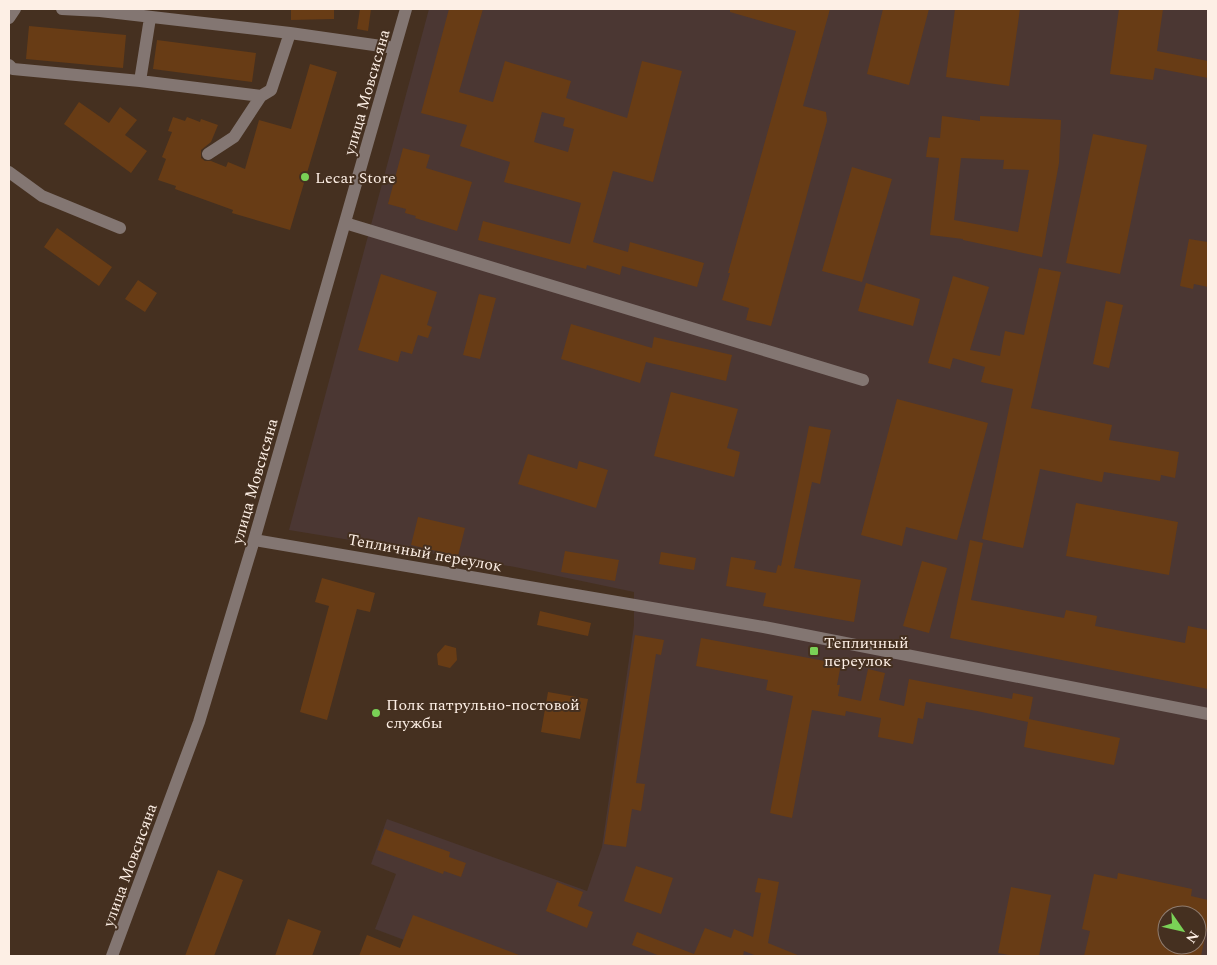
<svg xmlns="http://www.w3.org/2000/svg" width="1217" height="965" font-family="Spectral,serif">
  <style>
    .industrial { fill: #4b3733; fill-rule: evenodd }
    .building { fill: #683c15; fill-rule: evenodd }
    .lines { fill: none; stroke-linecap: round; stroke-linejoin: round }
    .minor { stroke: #837672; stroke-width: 12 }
    .poi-dot { fill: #7ad156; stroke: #453020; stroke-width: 2 }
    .labels { text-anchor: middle; stroke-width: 4; stroke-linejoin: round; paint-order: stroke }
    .street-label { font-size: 16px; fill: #fdefe5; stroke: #453020 }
    .poi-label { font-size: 16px; fill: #fdefe5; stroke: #453020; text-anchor: start }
  </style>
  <rect width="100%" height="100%" fill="#453020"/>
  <path class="industrial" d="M 429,9 L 1208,9 L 1208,956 L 447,956 L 375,929 L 396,874 L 371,864 L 387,819 L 587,891 L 602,847 L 634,625 L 634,592 L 515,567 L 289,530 ZM 1167,915 L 1197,915 L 1197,945 L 1167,945 Z"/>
  <path class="building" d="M 291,9 L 334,9 L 334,19 L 291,20 Z
    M 360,9 L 371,9 L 368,31 L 357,29 Z
    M 449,9 L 483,9 L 459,92 L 493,102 L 505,61 L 571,81 L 566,98 L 627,118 L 642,61 L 682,71 L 653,182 L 613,171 L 593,242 L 628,252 L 630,242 L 704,263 L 697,287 L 622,266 L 620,275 L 587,265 L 586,269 L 478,240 L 483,221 L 570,244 L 581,203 L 504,182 L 510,162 L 460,146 L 467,125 L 421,113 ZM 542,112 L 565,118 L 563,126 L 574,129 L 568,152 L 534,142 Z
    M 730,9 L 830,9 L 803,106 L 826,112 L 827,121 L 771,326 L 746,320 L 749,308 L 722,300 L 730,273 L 728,273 L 796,31 L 730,12 Z
    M 883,9 L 929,9 L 909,85 L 867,74 Z
    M 955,9 L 1020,9 L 1009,86 L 946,77 Z
    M 1119,9 L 1163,9 L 1157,51 L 1208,61 L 1208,78 L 1155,68 L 1153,80 L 1110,74 Z
    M 29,26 L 126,35 L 123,68 L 26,59 Z
    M 157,40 L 256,53 L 252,82 L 153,69 Z
    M 310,64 L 337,72 L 290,230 L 232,213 L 233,210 L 175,189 L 176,186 L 158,180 L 166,159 L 162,157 L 172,132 L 168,131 L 173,117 L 185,121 L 187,117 L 200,122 L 201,119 L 218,125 L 211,142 L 201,150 L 201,158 L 205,161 L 211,161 L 226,167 L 228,162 L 245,169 L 259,120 L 291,129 Z
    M 79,102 L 109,123 L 120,107 L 137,120 L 125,135 L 147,151 L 131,173 L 64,124 Z
    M 942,116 L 980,121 L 980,116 L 1061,120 L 1059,163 L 1042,257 L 963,240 L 963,239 L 930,235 L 939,158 L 926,157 L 929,137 L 940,138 ZM 961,158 L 1004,160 L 1003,169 L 1029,170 L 1018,232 L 954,220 Z
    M 1093,134 L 1147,145 L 1120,274 L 1066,263 Z
    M 403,148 L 430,155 L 426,168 L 472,182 L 457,231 L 415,218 L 416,216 L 405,213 L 406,209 L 388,204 Z
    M 852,167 L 892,179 L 862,282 L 822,271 Z
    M 57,228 L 112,267 L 99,286 L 44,247 Z
    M 1189,239 L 1208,242 L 1208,287 L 1194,284 L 1193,289 L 1180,286 Z
    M 1039,268 L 1061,272 L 1031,408 L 1112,425 L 1109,440 L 1179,452 L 1175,478 L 1161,475 L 1160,481 L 1104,472 L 1102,482 L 1040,469 L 1023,548 L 982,539 L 1013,389 L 981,382 L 985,367 L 953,358 L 950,369 L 928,363 L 953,276 L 989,287 L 970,350 L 1000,356 L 1005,331 L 1024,335 Z
    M 381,274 L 437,292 L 427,325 L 432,327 L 428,338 L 418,335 L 412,354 L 401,351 L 398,362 L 358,350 Z
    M 138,280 L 157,293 L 145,312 L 125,299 Z
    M 866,283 L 920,299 L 913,326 L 858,311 Z
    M 479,294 L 496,298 L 480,359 L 463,355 Z
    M 1106,301 L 1123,305 L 1109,368 L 1093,364 Z
    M 571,324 L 652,348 L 654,337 L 732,355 L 726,381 L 646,362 L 640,383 L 561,359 Z
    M 671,392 L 738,409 L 727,448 L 740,452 L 734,477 L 654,456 Z
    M 897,399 L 988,423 L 957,540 L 906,527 L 902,546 L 861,535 Z
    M 809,426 L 831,430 L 820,484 L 812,482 L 794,568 L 861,580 L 854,622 L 763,606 L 766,593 L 726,586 L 731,557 L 756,561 L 754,569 L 776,573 L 778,565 L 781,566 Z
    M 528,454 L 577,469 L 579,461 L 608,470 L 596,508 L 518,484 Z
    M 1076,503 L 1178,522 L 1169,575 L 1066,556 Z
    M 418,517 L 465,528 L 458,556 L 411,545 Z
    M 970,540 L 983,543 L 971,600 L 1064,618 L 1066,610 L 1097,616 L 1095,626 L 1185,643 L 1188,626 L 1208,630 L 1208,689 L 950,638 Z
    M 565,551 L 619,560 L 615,581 L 561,572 Z
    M 661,552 L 696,558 L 694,570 L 659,564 Z
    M 922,561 L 947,568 L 929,633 L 903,626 Z
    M 322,578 L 375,593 L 370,612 L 357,609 L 327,720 L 300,712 L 329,606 L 315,602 Z
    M 540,611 L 591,623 L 588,636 L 537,625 Z
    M 635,635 L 664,640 L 661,655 L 656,654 L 636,783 L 645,784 L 641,811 L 632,809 L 626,847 L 604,844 Z
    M 701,638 L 841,664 L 837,685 L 840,685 L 838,696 L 861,701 L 868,669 L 885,673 L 879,700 L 904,706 L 909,679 L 1012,699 L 1013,693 L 1033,697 L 1029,719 L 1120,738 L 1114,765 L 1024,747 L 1028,722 L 977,711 L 926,702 L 923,719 L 918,718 L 913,744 L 878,737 L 881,718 L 846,711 L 845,716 L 812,710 L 792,818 L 770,813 L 793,696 L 766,690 L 768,680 L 696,666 Z
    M 445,645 L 456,648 L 457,660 L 450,668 L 438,665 L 437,654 Z
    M 548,692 L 588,699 L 580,739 L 541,732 Z
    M 385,829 L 450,852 L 449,857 L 466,863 L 461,877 L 444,871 L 443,874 L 377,850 Z
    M 636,866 L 673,878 L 661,914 L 624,901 Z
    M 218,870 L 243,880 L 214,956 L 185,956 Z
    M 1118,873 L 1192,889 L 1191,896 L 1208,900 L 1208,923 L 1201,956 L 1084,956 L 1090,931 L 1082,929 L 1094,874 L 1117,879 ZM 1167,915 L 1197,915 L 1197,945 L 1167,945 Z
    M 758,878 L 779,882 L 768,943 L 800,956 L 757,956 L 744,951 L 743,956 L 660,956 L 632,945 L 637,932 L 694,954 L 705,928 L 731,938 L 734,929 L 753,937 L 761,893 L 755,892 Z
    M 557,882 L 583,892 L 578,906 L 593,912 L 587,928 L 546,911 Z
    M 1011,887 L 1051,895 L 1039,956 L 1014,956 L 998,953 Z
    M 413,915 L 519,955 L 519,956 L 359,956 L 367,935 L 400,948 Z
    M 288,919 L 321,931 L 312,956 L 275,956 Z"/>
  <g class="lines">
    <path class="minor" d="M 62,9 L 100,11 L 290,33 L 395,48
      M 9,18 L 15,9
      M 9,65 L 13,69 L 140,81 L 261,96 L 271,90 L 290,33
      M 140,81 L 150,18
      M 208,154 L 234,137 L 261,96
      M 9,172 L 42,196 L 120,228
      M 345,223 L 863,380
      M 254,540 L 764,627 L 1208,714
      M 112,956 L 199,722 L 254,540 L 406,9"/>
  </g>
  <g class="poi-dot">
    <circle cx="305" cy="177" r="5"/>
    <rect x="809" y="646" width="10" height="10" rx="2.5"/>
    <circle cx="376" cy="713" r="5"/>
  </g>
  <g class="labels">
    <g class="street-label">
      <text transform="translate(366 92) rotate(-74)" y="6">улица Мовсисяна</text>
      <text transform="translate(254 481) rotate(-74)" y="6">улица Мовсисяна</text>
      <text transform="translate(425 552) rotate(10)" y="6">Тепличный переулок</text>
      <text transform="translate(129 865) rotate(-70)" y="6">улица Мовсисяна</text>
    </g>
    <g class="poi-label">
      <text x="315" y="183">Lecar Store</text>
      <text x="824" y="648">Тепличный<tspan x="824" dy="18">переулок</tspan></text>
      <text x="386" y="710">Полк патрульно-постовой<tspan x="386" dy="18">службы</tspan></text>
    </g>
  </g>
  <rect width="1217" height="965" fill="none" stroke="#fdefe5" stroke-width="20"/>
  <g transform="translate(1182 930) rotate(124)"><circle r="24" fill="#453020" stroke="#8f7c6f"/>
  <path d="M0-4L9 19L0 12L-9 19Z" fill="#7ad156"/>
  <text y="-8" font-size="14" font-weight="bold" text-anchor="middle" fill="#fdefe5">N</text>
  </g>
</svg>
